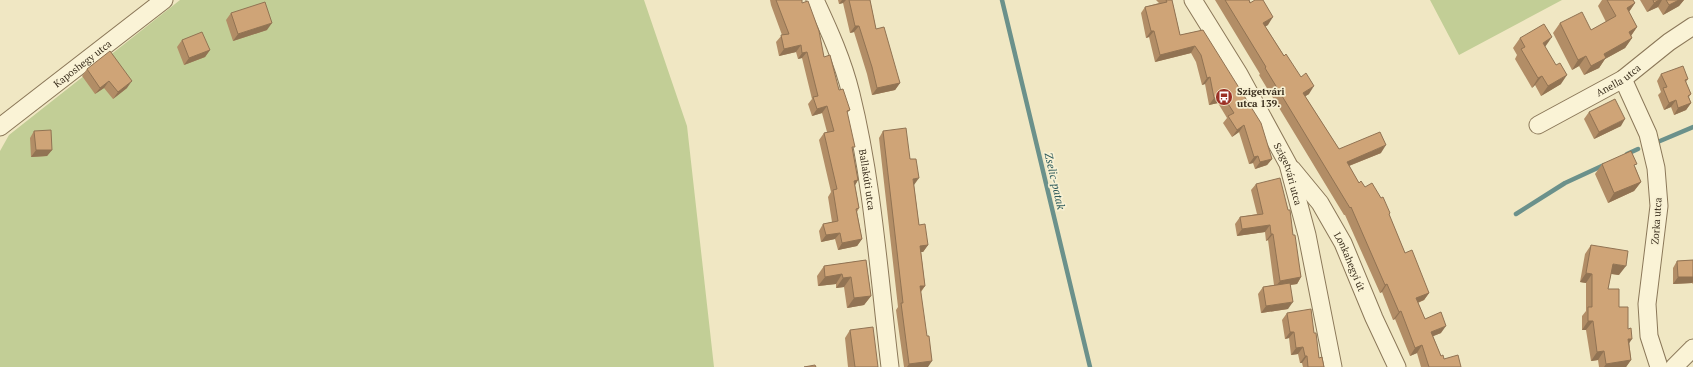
<svg xmlns="http://www.w3.org/2000/svg" width="1693" height="367" font-family="'PT Serif',serif">
  <style>
    .green { fill: #c2ce96 }
    .lines { fill: none; stroke-linecap: round; stroke-linejoin: round }
    .stream { stroke: #6b918b; stroke-width: 4.5 }
    .minor-casing { stroke: #8b7859; stroke-width: 19 }
    .minor { stroke: #faf3d6; stroke-width: 17 }
    .wall { fill: #b28d66 }
    .shaded-wall { fill: #917353 }
    .building { fill: #cfa477; stroke: #917353 }
    .labels { text-anchor: middle; stroke-width: 3.5; stroke-linejoin: round; paint-order: stroke }
    .street-label { font-size: 10px; fill: #3a2e1d; stroke: #f7f0d2 }
    .poi-label { font-size: 10px; font-weight: bold; fill: #3a2e1d; stroke: #f7f0d2; text-anchor: start }
    .water-label { font-size: 11px; font-style: italic; fill: #2c595a; stroke: #f7f0d2 }
  </style>
  <rect width="100%" height="100%" fill="#f0e7c3"/>
  <path class="green" d="M 180,0 L 644,0 L 687,126 L 714,367 L 0,367 L 0,151 L 9,135 Z
    M 1430,0 L 1562,0 L 1459,55 Z"/>
  <g class="lines">
    <path class="stream" d="M 1002,0 L 1090,367
      M 1660,141 L 1693,127
      M 1627,154 L 1638,149
      M 1516,214 L 1565,183 L 1604,165"/>
    <g class="minor-casing">
      <g id="minor">
        <path id="s1" d="M 815,0 C 829,30 843,61 851,94 C 873,183 879,276 890,367"/>
        <path id="s2" d="M 1193,0 L 1239,74 L 1288,164 L 1307,235 L 1333,367"/>
        <path d="M 1623,79 L 1648,134 L 1656,168 L 1659,206 L 1647,304 L 1649,336 L 1659,367"/>
        <path id="s3" d="M 1538,125 L 1623,79 L 1669,42 L 1693,26"/>
        <path id="s4" d="M 0,127 L 164,0"/>
        <path id="s5" d="M 1292,169 L 1320,203 L 1343,243 L 1374,318 L 1397,367"/>
        <path d="M 1674,367 L 1693,348"/>
      </g>
    </g>
    <use href="#minor" class="minor"/>
  </g>
  <path class="wall" d="M 770,0 L 802,0 L 802,3 L 824,57 L 839,90 L 850,110 L 847,113 L 853,150 L 858,180 L 855,185 L 859,208 L 857,212 L 862,239 L 857,246 L 838,250 L 835,239 L 821,242 L 819,231 L 823,224 L 832,222 L 828,197 L 831,192 L 819,140 L 824,133 L 827,132 L 822,113 L 812,116 L 808,104 L 812,99 L 802,58 L 798,59 L 796,52 L 779,56 L 776,42 L 782,35 L 771,5 Z
    M 838,0 L 870,0 L 876,29 L 900,83 L 895,90 L 872,95 L 867,74 L 854,32 L 850,33 L 843,3 L 839,4 Z
    M 1156,0 L 1172,0 L 1180,35 L 1203,30 L 1272,159 L 1267,165 L 1255,169 L 1253,163 L 1249,164 L 1239,132 L 1232,137 L 1223,123 L 1227,118 L 1218,103 L 1209,105 L 1205,84 L 1202,85 L 1196,62 L 1191,53 L 1155,62 L 1149,37 L 1146,38 L 1141,13 L 1145,7 L 1159,3 Z
    M 1215,0 L 1249,0 L 1268,25 L 1265,26 L 1309,94 L 1305,96 L 1339,149 L 1381,153 L 1349,166 L 1359,183 L 1365,187 L 1390,213 L 1389,215 L 1405,253 L 1429,293 L 1424,300 L 1418,303 L 1425,319 L 1441,333 L 1433,336 L 1441,356 L 1444,359 L 1461,367 L 1421,367 L 1417,353 L 1410,356 L 1395,319 L 1393,320 L 1382,292 L 1380,293 L 1345,215 L 1344,215 L 1259,75 L 1260,74 Z
    M 1602,0 L 1633,0 L 1635,3 L 1629,12 L 1637,27 L 1631,36 L 1632,38 L 1625,48 L 1605,59 L 1599,68 L 1584,75 L 1579,66 L 1572,70 L 1553,33 L 1560,23 L 1591,30 L 1606,22 L 1598,6 Z
    M 1640,0 L 1684,0 L 1679,6 L 1663,15 L 1658,7 L 1647,12 Z
    M 231,13 L 267,30 L 233,41 L 226,20 Z
    M 1520,38 L 1545,47 L 1561,84 L 1541,96 L 1535,85 L 1532,88 L 1515,59 L 1517,55 L 1513,48 Z
    M 182,40 L 210,50 L 205,57 L 184,65 L 177,47 Z
    M 87,69 L 127,88 L 113,99 L 104,88 L 95,94 L 82,76 Z
    M 1661,74 L 1688,79 L 1686,82 L 1691,94 L 1689,97 L 1691,103 L 1686,110 L 1674,115 L 1671,107 L 1664,110 L 1658,95 L 1661,92 L 1657,81 Z
    M 1589,112 L 1621,126 L 1594,139 L 1584,119 Z
    M 34,131 L 52,150 L 47,156 L 31,157 L 30,138 Z
    M 883,131 L 910,159 L 914,185 L 919,225 L 928,245 L 923,252 L 921,252 L 925,286 L 921,292 L 928,367 L 904,367 L 896,310 L 898,307 L 879,138 Z
    M 1602,164 L 1635,167 L 1641,182 L 1634,191 L 1608,203 L 1595,174 Z
    M 1256,184 L 1293,235 L 1301,277 L 1297,284 L 1290,285 L 1288,309 L 1261,313 L 1258,294 L 1263,287 L 1274,285 L 1268,240 L 1266,241 L 1265,232 L 1237,236 L 1235,224 L 1240,217 L 1257,214 L 1251,190 Z
    M 1591,245 L 1619,275 L 1611,274 L 1608,289 L 1619,307 L 1628,329 L 1631,360 L 1626,367 L 1599,367 L 1598,360 L 1591,361 L 1586,330 L 1582,330 L 1582,316 L 1586,311 L 1586,283 L 1580,282 L 1585,254 Z
    M 866,260 L 871,296 L 864,305 L 847,308 L 844,287 L 836,288 L 836,284 L 818,286 L 817,276 L 824,266 Z
    M 1693,260 L 1693,284 L 1692,283 L 1673,284 L 1673,268 L 1677,261 Z
    M 1287,313 L 1314,333 L 1319,358 L 1324,367 L 1303,367 L 1302,363 L 1300,363 L 1298,354 L 1291,355 L 1289,338 L 1285,339 L 1282,320 Z
    M 850,330 L 878,367 L 848,367 L 845,338 Z"/>
  <path class="shaded-wall" d="M 842,0 L 846,0 L 843,3 L 839,4 Z
    M 1659,0 L 1662,0 L 1658,7 L 1647,12 L 1654,3 Z
    M 1679,0 L 1684,0 L 1679,6 L 1663,15 L 1669,5 Z
    M 1635,3 L 1628,13 L 1627,8 Z
    M 1273,17 L 1268,25 L 1258,31 L 1263,23 Z
    M 272,23 L 267,30 L 233,41 L 238,34 Z
    M 855,26 L 859,26 L 854,32 L 850,33 Z
    M 1637,27 L 1630,37 L 1629,32 Z
    M 1151,31 L 1154,31 L 1149,37 L 1146,38 Z
    M 1552,37 L 1545,47 L 1543,43 Z
    M 1632,38 L 1625,48 L 1605,59 L 1599,68 L 1584,75 L 1591,66 L 1604,54 Z
    M 801,45 L 796,52 L 779,56 L 784,49 Z
    M 1195,46 L 1191,53 L 1155,62 L 1160,55 Z
    M 210,50 L 205,57 L 184,65 L 189,58 Z
    M 807,52 L 802,58 L 798,59 L 802,53 Z
    M 1586,56 L 1579,66 L 1572,70 L 1578,60 Z
    M 1567,75 L 1561,84 L 1541,96 L 1548,86 Z
    M 1542,76 L 1535,85 L 1532,88 L 1538,78 Z
    M 1210,77 L 1205,84 L 1202,85 L 1207,78 Z
    M 109,81 L 104,88 L 95,94 L 100,88 Z
    M 132,81 L 127,88 L 113,99 L 118,92 Z
    M 900,83 L 895,90 L 872,95 L 877,88 Z
    M 1314,86 L 1309,94 L 1298,101 L 1303,93 Z
    M 1223,96 L 1218,103 L 1209,105 L 1214,98 Z
    M 1676,100 L 1671,107 L 1664,110 L 1669,103 Z
    M 1691,103 L 1686,110 L 1674,115 L 1678,108 Z
    M 827,106 L 822,113 L 812,116 L 817,109 Z
    M 1625,119 L 1621,126 L 1594,139 L 1599,132 Z
    M 1244,125 L 1239,132 L 1232,137 L 1237,130 Z
    M 1386,145 L 1381,153 L 1341,169 L 1347,162 Z
    M 36,150 L 52,150 L 47,156 L 31,157 Z
    M 1258,156 L 1253,163 L 1249,164 L 1254,157 Z
    M 1272,159 L 1267,165 L 1255,169 L 1260,162 Z
    M 919,178 L 914,185 L 913,179 Z
    M 858,180 L 854,187 L 854,181 Z
    M 1641,182 L 1634,191 L 1608,203 L 1614,193 Z
    M 1270,225 L 1265,232 L 1237,236 L 1242,229 Z
    M 840,233 L 835,239 L 821,242 L 826,235 Z
    M 1271,234 L 1273,234 L 1268,240 L 1266,241 Z
    M 862,239 L 857,246 L 838,250 L 842,243 Z
    M 928,245 L 923,252 L 916,252 L 920,246 Z
    M 1613,264 L 1626,266 L 1619,275 L 1606,273 Z
    M 1586,273 L 1592,274 L 1586,283 L 1580,282 Z
    M 842,274 L 836,284 L 818,286 L 825,277 Z
    M 851,277 L 844,287 L 836,288 L 843,278 Z
    M 1301,277 L 1297,284 L 1275,287 L 1280,281 Z
    M 1678,277 L 1693,277 L 1693,282 L 1692,283 L 1673,284 Z
    M 1387,284 L 1382,292 L 1380,293 L 1385,285 Z
    M 920,286 L 925,286 L 920,292 Z
    M 1429,293 L 1424,300 L 1411,305 L 1416,298 Z
    M 871,296 L 864,305 L 847,308 L 854,298 Z
    M 1293,302 L 1288,309 L 1261,313 L 1266,306 Z
    M 1401,311 L 1395,319 L 1393,320 L 1399,312 Z
    M 1588,321 L 1593,321 L 1586,330 L 1582,330 Z
    M 1446,326 L 1441,333 L 1426,339 L 1431,332 Z
    M 1290,332 L 1294,332 L 1289,338 L 1285,339 Z
    M 1628,339 L 1632,339 L 1626,348 Z
    M 1422,345 L 1417,353 L 1410,356 L 1415,348 Z
    M 1303,347 L 1298,354 L 1291,355 L 1296,348 Z
    M 1604,351 L 1598,360 L 1591,361 L 1597,352 Z
    M 1305,356 L 1307,356 L 1302,363 L 1300,363 Z
    M 1631,360 L 1626,367 L 1604,367 L 1606,364 Z
    M 932,361 L 928,367 L 907,367 L 909,364 Z"/>
  <path class="building" d="M 776,0 L 802,0 L 802,3 L 808,1 L 819,31 L 824,57 L 830,55 L 839,90 L 843,89 L 850,110 L 847,111 L 855,147 L 852,147 L 858,180 L 854,181 L 859,208 L 856,209 L 862,239 L 842,243 L 840,233 L 826,235 L 823,224 L 838,221 L 833,190 L 837,189 L 824,133 L 834,131 L 827,106 L 817,109 L 813,97 L 818,96 L 807,52 L 802,53 L 801,45 L 784,49 L 781,35 L 789,34 Z
    M 849,0 L 870,0 L 876,29 L 884,27 L 900,83 L 877,88 L 872,67 L 859,26 L 855,26 Z
    M 1166,0 L 1172,0 L 1180,35 L 1203,30 L 1261,123 L 1272,159 L 1260,162 L 1258,156 L 1254,157 L 1244,125 L 1237,130 L 1228,116 L 1234,113 L 1223,96 L 1214,98 L 1210,77 L 1207,78 L 1201,55 L 1195,46 L 1160,55 L 1154,31 L 1151,31 L 1145,7 L 1167,2 Z
    M 1225,0 L 1249,0 L 1250,3 L 1255,0 L 1263,0 L 1273,17 L 1263,23 L 1284,56 L 1286,54 L 1301,77 L 1306,73 L 1314,86 L 1303,93 L 1339,149 L 1380,132 L 1386,145 L 1347,162 L 1359,183 L 1361,181 L 1365,187 L 1372,183 L 1381,198 L 1383,197 L 1390,213 L 1389,214 L 1405,253 L 1412,250 L 1429,293 L 1416,298 L 1425,319 L 1441,312 L 1446,326 L 1431,332 L 1441,356 L 1443,355 L 1444,359 L 1458,355 L 1461,367 L 1429,367 L 1422,345 L 1415,348 L 1401,311 L 1399,312 L 1387,284 L 1385,285 L 1351,207 L 1350,208 L 1265,68 L 1266,67 Z
    M 1607,0 L 1633,0 L 1635,3 L 1627,8 L 1637,27 L 1629,32 L 1632,38 L 1604,54 L 1606,58 L 1591,66 L 1586,56 L 1578,60 L 1560,23 L 1582,12 L 1591,30 L 1616,16 Z
    M 1653,0 L 1659,0 L 1654,3 Z
    M 1666,0 L 1679,0 L 1669,5 Z
    M 265,2 L 272,23 L 238,34 L 231,13 Z
    M 1544,24 L 1552,37 L 1543,43 L 1556,65 L 1560,63 L 1567,75 L 1548,86 L 1542,76 L 1538,78 L 1521,49 L 1525,47 L 1520,38 Z
    M 202,32 L 210,50 L 189,58 L 182,40 Z
    M 110,51 L 132,81 L 118,92 L 109,81 L 100,88 L 87,69 Z
    M 1683,66 L 1688,79 L 1685,80 L 1691,94 L 1688,96 L 1691,103 L 1678,108 L 1676,100 L 1669,103 L 1663,88 L 1667,87 L 1661,74 Z
    M 1615,99 L 1625,119 L 1599,132 L 1589,112 Z
    M 906,128 L 910,159 L 916,159 L 919,178 L 913,179 L 919,225 L 925,224 L 928,245 L 920,246 L 925,286 L 920,286 L 927,336 L 929,336 L 932,361 L 909,364 L 901,303 L 903,303 L 883,131 Z
    M 51,130 L 52,150 L 36,150 L 34,131 Z
    M 1631,151 L 1637,164 L 1634,165 L 1641,182 L 1614,193 L 1602,164 Z
    M 1280,178 L 1288,210 L 1290,210 L 1293,235 L 1295,235 L 1301,277 L 1280,281 L 1273,234 L 1271,234 L 1270,225 L 1242,229 L 1240,217 L 1263,214 L 1256,184 Z
    M 1591,245 L 1628,251 L 1626,266 L 1613,264 L 1608,289 L 1619,289 L 1619,307 L 1628,307 L 1628,329 L 1631,328 L 1632,339 L 1628,339 L 1631,360 L 1606,364 L 1604,351 L 1597,352 L 1593,321 L 1588,321 L 1588,307 L 1592,307 L 1592,274 L 1586,273 Z
    M 866,260 L 871,296 L 854,298 L 851,277 L 843,278 L 842,274 L 825,277 L 824,266 Z
    M 1693,260 L 1693,277 L 1678,277 L 1677,261 Z
    M 1290,283 L 1293,302 L 1266,306 L 1263,287 Z
    M 1311,309 L 1314,333 L 1316,333 L 1319,358 L 1322,357 L 1324,367 L 1308,367 L 1307,356 L 1305,356 L 1303,347 L 1296,348 L 1294,332 L 1290,332 L 1287,313 Z
    M 873,327 L 878,367 L 855,367 L 850,330 Z
    M 815,365 L 816,367 L 804,367 Z"/>
  <defs>
    <g id="bus-disc" transform="scale(0.9)"><circle r="9.5" fill="#9c3126" stroke="#f7f0d2"/><path d="M-5-6H5V4H4V6H2V4H-2V6H-4V4H-5ZM-3.5-4V0h7V-4ZM-3.5 1.2v1.5H-2V1.2ZM2 1.2v1.5H3.5V1.2Z" fill="#fff"/></g>
  </defs>
  <g fill-rule="evenodd">
    <use href="#bus-disc" x="1224" y="97"/>
  </g>
  <g class="labels">
    <g class="street-label">
      <text dy="4" stroke="none"><textPath href="#s4" startOffset="104">Kaposhegy utca</textPath></text>
      <text dy="4" stroke="none"><textPath href="#s3" startOffset="92">Anella utca</textPath></text>
      <text dy="4" stroke="none"><textPath href="#s2" startOffset="199">Szigetvári utca</textPath></text>
      <text dy="4" stroke="none"><textPath href="#s1" startOffset="188">Ballakúti utca</textPath></text>
      <text transform="translate(1656 221) rotate(-86)" y="4">Zorka utca</text>
      <text dy="4" stroke="none"><textPath href="#s5" startOffset="110">Lonkahegyi út</textPath></text>
    </g>
    <g class="poi-label">
      <text x="1237" y="95">Szigetvári<tspan x="1237" dy="12">utca 139.</tspan></text>
    </g>
    <g class="water-label">
      <text transform="translate(1055 181) rotate(77)" y="4">Zselic-patak</text>
    </g>
  </g>
</svg>
